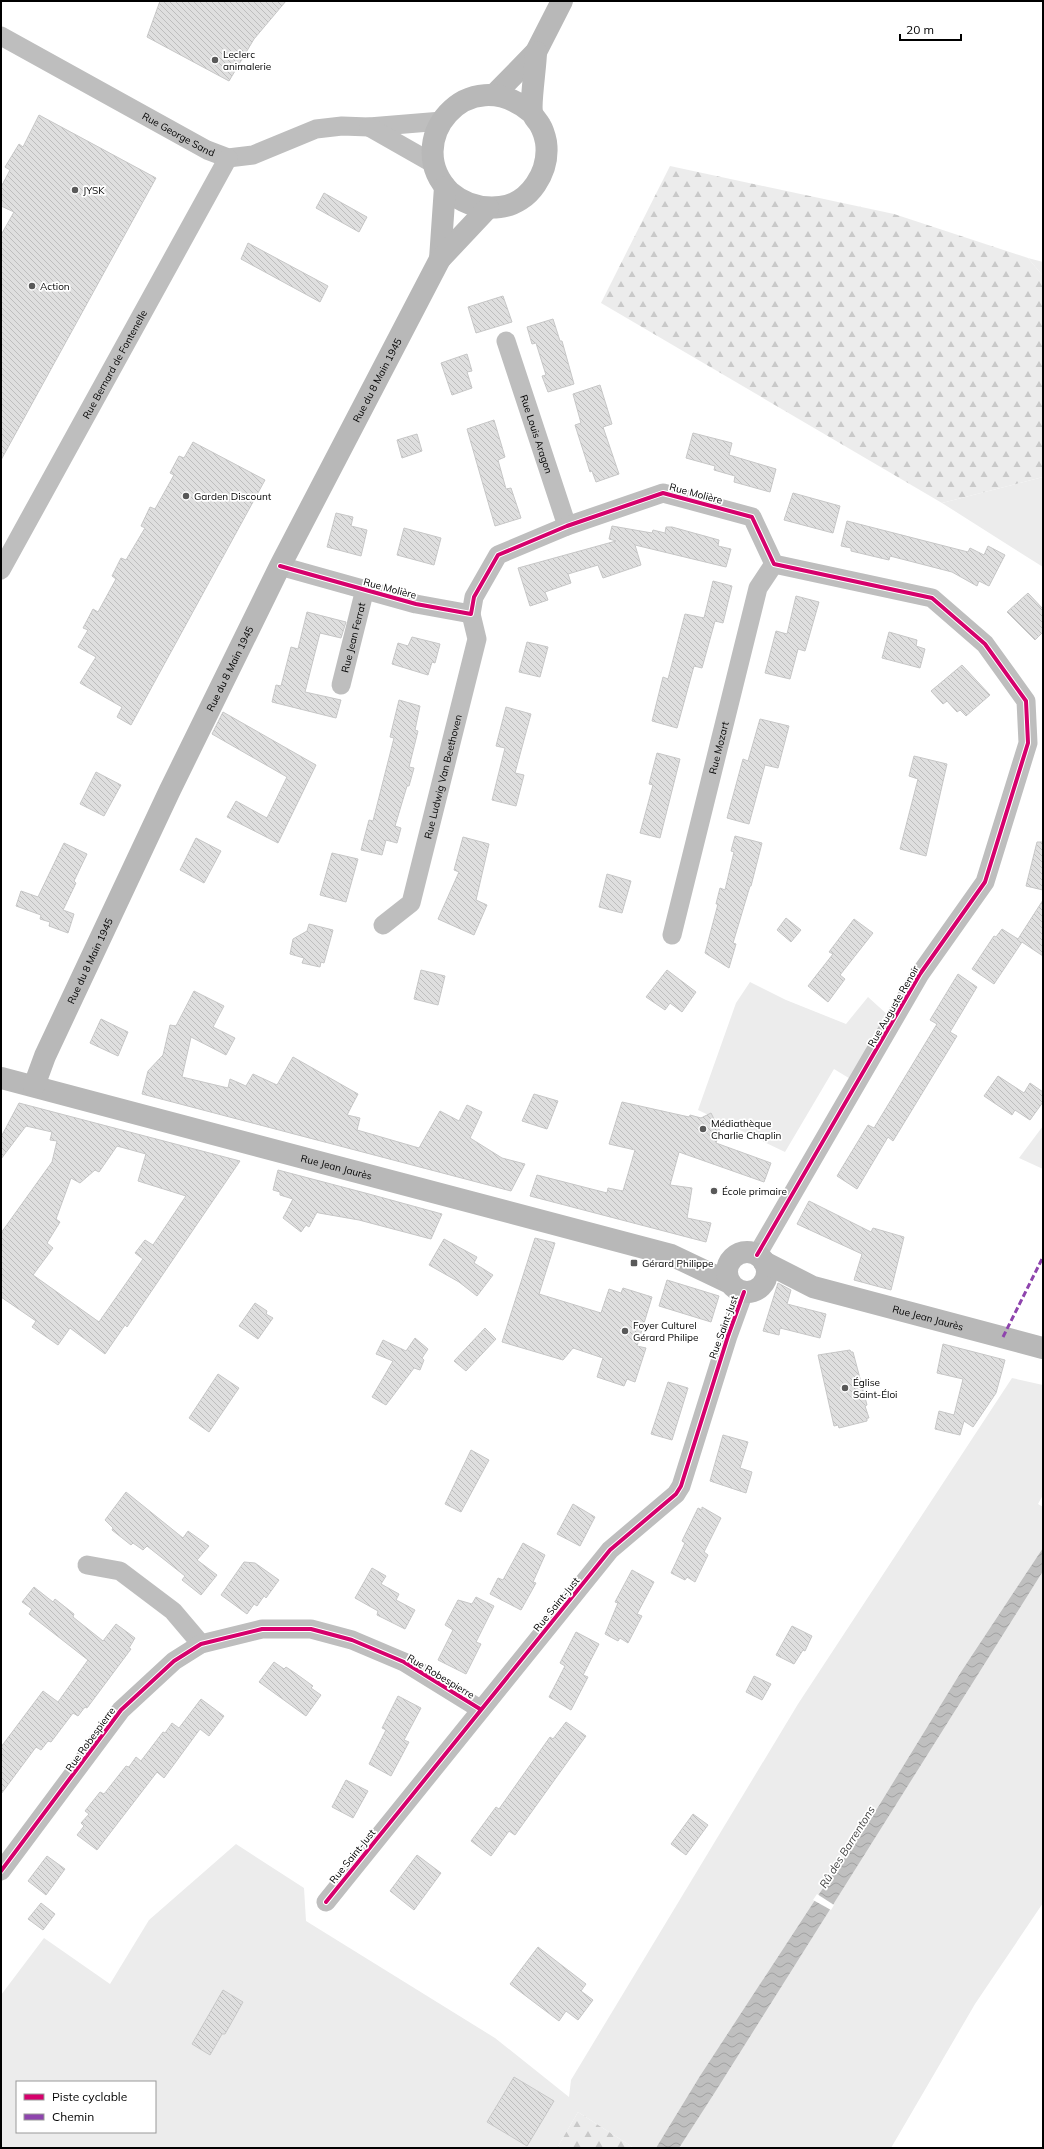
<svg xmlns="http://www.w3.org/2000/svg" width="1044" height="2149" font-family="Mulish,sans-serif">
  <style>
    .green { fill: #ececec; fill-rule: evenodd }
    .forest { fill: url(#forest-firs) }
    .water { fill: url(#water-waves) }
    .pier { fill: #fff }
    .building { fill: url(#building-back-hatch); stroke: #c7c7c7; fill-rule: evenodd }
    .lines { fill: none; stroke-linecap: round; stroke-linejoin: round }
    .street { stroke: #bebebe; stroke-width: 19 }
    .secondary { stroke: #b8b8b8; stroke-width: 22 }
    .quiet { stroke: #8e44ad; stroke-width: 3; stroke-dasharray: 6 3; stroke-linecap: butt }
    .cycleway-casing { stroke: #fff; stroke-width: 6 }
    .cycleway { stroke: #d6006c; stroke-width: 4 }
    .poi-dot { fill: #595959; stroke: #fff; stroke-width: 1.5 }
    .labels { text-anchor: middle; stroke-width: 3.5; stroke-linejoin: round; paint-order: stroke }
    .poi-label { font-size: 10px; fill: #000; stroke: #fff; text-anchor: start }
    .street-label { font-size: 10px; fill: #000; stroke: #fff }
    .water-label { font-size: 11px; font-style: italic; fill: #444; stroke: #fff }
  </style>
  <defs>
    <pattern id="forest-firs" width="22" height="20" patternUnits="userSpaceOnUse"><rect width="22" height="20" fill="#ececec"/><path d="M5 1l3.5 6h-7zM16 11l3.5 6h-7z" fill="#c9c9c9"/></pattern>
    <pattern id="water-waves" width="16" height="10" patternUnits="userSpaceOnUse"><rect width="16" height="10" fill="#bfbfbf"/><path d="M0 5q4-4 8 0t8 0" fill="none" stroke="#a2a2a2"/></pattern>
    <pattern id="building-back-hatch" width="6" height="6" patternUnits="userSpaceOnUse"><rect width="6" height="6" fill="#dfdfdf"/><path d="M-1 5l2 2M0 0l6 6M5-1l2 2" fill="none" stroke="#bebebe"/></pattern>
  </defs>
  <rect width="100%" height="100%" fill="#fff"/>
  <path class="green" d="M 1028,258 L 1043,262 L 1043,276 Z
    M 1043,477 L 1043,567 L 942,503 Z
    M 750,982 L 786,1000 L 846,1024 L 868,997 L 889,1016 L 852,1080 L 834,1069 L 785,1152 L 698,1110 L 736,1003 Z
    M 1043,1126 L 1043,1169 L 1019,1158 Z
    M 1012,1378 L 1043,1385 L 1043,1495 L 1038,1504 L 1043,1507 L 1043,1903 L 975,2004 L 891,2148 L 634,2148 L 578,2112 L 557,2148 L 1,2148 L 1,1995 L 44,1938 L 110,1984 L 149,1920 L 236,1844 L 304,1888 L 306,1921 L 495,2038 L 569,2097 L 571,2080 L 798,1704 ZM 17,2082 L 155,2082 L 155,2132 L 17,2132 Z"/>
  <path class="forest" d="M 670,166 L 894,214 L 1028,258 L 1043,276 L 1043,477 L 942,503 L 601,303 Z
    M 578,2112 L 634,2148 L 557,2148 Z"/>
  <path class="water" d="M 1043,1548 L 1043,1571 L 717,2089 L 679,2148 L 656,2148 L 700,2076 L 819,1894 L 864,1830 L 961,1672 Z"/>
  <path class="pier" d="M 817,1894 L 834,1905 L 831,1910 L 813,1900 Z"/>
  <path class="building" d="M 160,1 L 286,1 L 254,39 L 229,81 L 147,37 Z
    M 39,115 L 156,178 L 1,460 L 1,235 L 14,212 L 1,206 L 1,187 L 10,170 L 5,167 L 19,144 L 23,147 Z
    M 324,193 L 367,217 L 359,232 L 316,208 Z
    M 248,243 L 328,286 L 320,302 L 241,259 Z
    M 503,296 L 512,322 L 476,333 L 468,307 Z
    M 553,319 L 560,341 L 562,341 L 574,384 L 548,392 L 542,376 L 546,375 L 536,343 L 532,344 L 527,327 Z
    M 467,354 L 472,371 L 467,372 L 472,388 L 452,395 L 441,363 Z
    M 600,385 L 612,424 L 603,427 L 619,474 L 596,482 L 592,471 L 590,472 L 575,425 L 581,423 L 573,394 Z
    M 494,420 L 505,457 L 498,460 L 506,489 L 511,488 L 521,518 L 495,526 L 467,429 Z
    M 693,433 L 732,443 L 729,455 L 776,469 L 770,492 L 734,482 L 735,476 L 714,470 L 715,466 L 686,458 Z
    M 417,434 L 422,451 L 402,458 L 397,440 Z
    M 193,442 L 265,480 L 131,725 L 117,717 L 122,707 L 80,683 L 96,657 L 78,647 L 88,630 L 83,628 L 93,609 L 98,612 L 116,579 L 112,576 L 121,558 L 126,560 L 145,528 L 141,526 L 150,507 L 155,509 L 174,475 L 170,473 L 179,456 L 184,458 Z
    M 793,493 L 840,506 L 833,533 L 784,520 Z
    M 336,513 L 353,517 L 351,526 L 367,530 L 361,556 L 327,547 Z
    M 847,521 L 968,552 L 970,548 L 984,555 L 988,546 L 1005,555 L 989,586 L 979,581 L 977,586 L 952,572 L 890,556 L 889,560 L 851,551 L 851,548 L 841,546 Z
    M 612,526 L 652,533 L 653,530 L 665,533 L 666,527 L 672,527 L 719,540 L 718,546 L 731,549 L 726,567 L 635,545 L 641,565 L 603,578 L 598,565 L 568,574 L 571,583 L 545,592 L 548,600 L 530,606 L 518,568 L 616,541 L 609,539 Z
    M 404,528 L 441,538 L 434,565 L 397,555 Z
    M 713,581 L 732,586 L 723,623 L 715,621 L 702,668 L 694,666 L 677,728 L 652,721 L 663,677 L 668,679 L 685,614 L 704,618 Z
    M 1028,593 L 1043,609 L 1043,632 L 1035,640 L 1007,612 Z
    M 796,596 L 819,602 L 805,651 L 798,649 L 790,679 L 765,673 L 776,631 L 787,634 Z
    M 307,612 L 346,622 L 341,638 L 320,633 L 305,692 L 341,700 L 336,718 L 272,702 L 276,685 L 281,686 L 291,647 L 298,649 Z
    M 889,632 L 917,640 L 916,646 L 925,649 L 920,668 L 882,658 Z
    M 412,637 L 440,644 L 435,663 L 432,662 L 428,675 L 392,664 L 398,643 L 408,646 Z
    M 527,642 L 548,647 L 540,677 L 519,672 Z
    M 962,665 L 990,695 L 966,716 L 960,710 L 957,712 L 947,701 L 943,704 L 931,691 Z
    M 399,700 L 420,706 L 415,730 L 418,731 L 409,767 L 414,768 L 409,786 L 407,786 L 395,826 L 401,828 L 397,843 L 386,840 L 382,855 L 361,850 L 369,820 L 373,821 L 394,738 L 390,737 Z
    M 506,707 L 531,714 L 515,773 L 524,775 L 516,806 L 492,800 L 505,748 L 496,746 Z
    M 223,712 L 316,765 L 278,843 L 227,817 L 236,801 L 267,818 L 287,777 L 212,734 Z
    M 760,719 L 789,726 L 778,768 L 765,765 L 749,824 L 727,818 L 743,759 L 748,761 Z
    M 657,753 L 680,759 L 660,838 L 640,833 L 653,785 L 649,784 Z
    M 914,756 L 947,764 L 926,856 L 900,849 L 918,779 L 909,776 Z
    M 96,772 L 121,785 L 104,816 L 80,804 Z
    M 735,836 L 762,843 L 751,886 L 750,886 L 733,943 L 736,944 L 729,968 L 705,953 L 718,904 L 716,904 L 720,888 L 725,890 L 734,852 L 731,851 Z
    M 463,837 L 489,844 L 476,900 L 487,905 L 474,935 L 438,919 L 459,872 L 454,870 Z
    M 196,838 L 221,851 L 204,883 L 180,870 Z
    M 1037,842 L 1043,842 L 1043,890 L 1026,886 Z
    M 64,843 L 87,854 L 74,881 L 76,883 L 63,910 L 74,914 L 68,933 L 49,926 L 50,922 L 40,919 L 41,915 L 16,906 L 21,891 L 38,897 Z
    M 332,853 L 358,859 L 346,902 L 320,895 Z
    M 607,874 L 631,881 L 622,913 L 599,907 Z
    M 1043,900 L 1043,956 L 1022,942 L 994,984 L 972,969 L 994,936 L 996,937 L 1002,929 L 1018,939 Z
    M 786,918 L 801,930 L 791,942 L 777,930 Z
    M 854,919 L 873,933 L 840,975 L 845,979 L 828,1002 L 808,986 L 833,954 L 829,952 Z
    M 309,924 L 333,930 L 324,963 L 321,962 L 320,967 L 302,963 L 304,958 L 290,954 L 293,939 L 307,931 Z
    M 421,970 L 445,976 L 438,1005 L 414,999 Z
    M 667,970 L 696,992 L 682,1012 L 670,1003 L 665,1010 L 646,997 Z
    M 958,974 L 977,987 L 950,1032 L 957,1036 L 893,1141 L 888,1137 L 857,1189 L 837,1176 L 868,1125 L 874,1128 L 891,1100 L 937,1024 L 930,1020 Z
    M 194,991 L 224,1006 L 213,1027 L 235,1038 L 226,1055 L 191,1037 L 182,1077 L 228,1088 L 230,1079 L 246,1086 L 253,1074 L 277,1085 L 293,1057 L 358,1094 L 347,1115 L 360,1118 L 357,1130 L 419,1148 L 440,1111 L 459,1121 L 467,1105 L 482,1112 L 470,1138 L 502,1158 L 525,1164 L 511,1191 L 142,1094 L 148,1071 L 163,1055 L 170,1025 L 176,1026 Z
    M 101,1019 L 128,1032 L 118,1056 L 90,1043 Z
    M 998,1076 L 1024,1093 L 1030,1083 L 1043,1092 L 1043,1102 L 1030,1120 L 1015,1110 L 1012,1115 L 984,1096 Z
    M 534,1094 L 558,1101 L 547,1129 L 522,1121 Z
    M 622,1102 L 689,1117 L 690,1115 L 701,1118 L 711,1113 L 720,1131 L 716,1143 L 771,1163 L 764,1182 L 679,1152 L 670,1185 L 692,1188 L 687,1218 L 711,1223 L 706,1242 L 530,1196 L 537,1175 L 607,1193 L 608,1188 L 623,1191 L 635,1150 L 609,1144 Z
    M 19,1103 L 240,1161 L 127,1327 L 125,1325 L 105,1354 L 70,1328 L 58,1345 L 32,1327 L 36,1321 L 1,1297 L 1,1233 L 52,1162 L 57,1141 L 50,1140 L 52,1132 L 26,1126 L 1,1159 L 1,1137 ZM 117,1146 L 146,1154 L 138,1181 L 186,1196 L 153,1245 L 145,1240 L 135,1253 L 143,1259 L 99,1322 L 33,1275 L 53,1248 L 47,1243 L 60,1222 L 56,1219 L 71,1178 L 80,1183 L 95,1170 L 99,1172 Z
    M 278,1170 L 369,1194 L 442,1214 L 431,1239 L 359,1220 L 319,1213 L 317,1212 L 309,1227 L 306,1225 L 301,1232 L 283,1218 L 293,1199 L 280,1195 L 280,1192 L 273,1190 Z
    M 809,1201 L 871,1232 L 873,1228 L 904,1237 L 891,1290 L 854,1280 L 862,1254 L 797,1224 Z
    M 535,1238 L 555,1243 L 539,1294 L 601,1313 L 609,1289 L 621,1293 L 623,1288 L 652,1297 L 637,1346 L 646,1348 L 635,1382 L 627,1379 L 624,1386 L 597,1377 L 603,1358 L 573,1348 L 563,1360 L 502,1342 Z
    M 444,1239 L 477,1257 L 474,1263 L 493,1275 L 477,1296 L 459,1282 L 429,1265 Z
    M 667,1280 L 719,1296 L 711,1322 L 659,1306 Z
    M 778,1283 L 791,1290 L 787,1304 L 826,1314 L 820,1338 L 780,1328 L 779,1335 L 763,1331 Z
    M 255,1303 L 267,1311 L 266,1314 L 273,1318 L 258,1339 L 239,1326 Z
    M 485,1328 L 496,1339 L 466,1371 L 454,1361 Z
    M 415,1338 L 428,1349 L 422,1358 L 424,1360 L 420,1370 L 414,1368 L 386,1405 L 372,1397 L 393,1361 L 376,1354 L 383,1340 L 406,1351 Z
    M 943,1344 L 1005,1360 L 996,1393 L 973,1427 L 964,1421 L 960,1435 L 935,1429 L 939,1411 L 954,1415 L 963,1379 L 937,1373 Z
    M 850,1350 L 851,1352 L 853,1352 L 867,1405 L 865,1406 L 869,1418 L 867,1418 L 867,1421 L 839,1428 L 838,1425 L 834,1426 L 818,1355 Z
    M 218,1374 L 239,1388 L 209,1432 L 189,1418 Z
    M 668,1382 L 688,1388 L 672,1440 L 651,1434 Z
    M 723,1435 L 748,1442 L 740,1468 L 752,1472 L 746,1493 L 710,1481 Z
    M 471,1450 L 489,1460 L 461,1512 L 445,1504 Z
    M 126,1492 L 183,1538 L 188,1531 L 209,1546 L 197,1560 L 217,1575 L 201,1595 L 182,1580 L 185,1576 L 147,1546 L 143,1550 L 133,1543 L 131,1545 L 112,1530 L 113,1528 L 105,1520 Z
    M 573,1504 L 595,1517 L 580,1546 L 557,1534 Z
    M 702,1507 L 721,1518 L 704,1552 L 708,1555 L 695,1582 L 687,1577 L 685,1580 L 671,1573 L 685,1543 L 682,1541 L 698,1508 L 702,1510 Z
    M 523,1543 L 545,1555 L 533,1582 L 536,1583 L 521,1610 L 490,1594 L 498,1578 L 503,1580 Z
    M 244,1562 L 255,1563 L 279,1580 L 266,1598 L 264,1596 L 257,1606 L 254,1604 L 247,1614 L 221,1595 Z
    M 372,1568 L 386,1576 L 381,1584 L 399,1594 L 396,1600 L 415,1610 L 405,1629 L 377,1615 L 378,1611 L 355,1598 Z
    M 632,1570 L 654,1582 L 637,1614 L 642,1616 L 628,1643 L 620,1638 L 618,1641 L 605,1634 L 618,1603 L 615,1602 Z
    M 34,1587 L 53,1602 L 55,1599 L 74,1614 L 73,1617 L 103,1641 L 116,1624 L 135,1638 L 129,1648 L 131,1649 L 87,1708 L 85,1707 L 78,1716 L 73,1713 L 51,1742 L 48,1741 L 41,1750 L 36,1747 L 1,1794 L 1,1747 L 43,1691 L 58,1702 L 88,1660 L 29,1614 L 32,1609 L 22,1602 Z
    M 476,1597 L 494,1606 L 476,1642 L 481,1644 L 466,1674 L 438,1660 L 453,1630 L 445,1625 L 458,1600 L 472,1604 Z
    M 792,1626 L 812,1636 L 805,1651 L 803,1650 L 794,1664 L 776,1655 Z
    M 576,1632 L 599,1644 L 583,1675 L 588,1677 L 571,1710 L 549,1697 L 565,1666 L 560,1663 Z
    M 274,1662 L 284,1669 L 286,1667 L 295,1673 L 313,1686 L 311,1688 L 321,1695 L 306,1716 L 259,1682 Z
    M 754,1676 L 771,1684 L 762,1700 L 746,1692 Z
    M 398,1696 L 421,1708 L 404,1740 L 409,1742 L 391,1776 L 369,1764 L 386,1730 L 382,1728 Z
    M 201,1699 L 224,1716 L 209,1736 L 200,1729 L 164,1778 L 157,1772 L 97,1850 L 77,1835 L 84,1826 L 81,1823 L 89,1814 L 85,1811 L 100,1792 L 104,1794 L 126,1766 L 129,1767 L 136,1757 L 141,1761 L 163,1732 L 165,1733 L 172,1723 L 179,1728 Z
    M 566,1722 L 586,1736 L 515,1835 L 509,1831 L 491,1856 L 471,1841 L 496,1807 L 499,1809 L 550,1737 L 553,1739 Z
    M 346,1780 L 368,1791 L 353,1818 L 332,1807 Z
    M 693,1814 L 708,1825 L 686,1855 L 671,1844 Z
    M 417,1855 L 441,1873 L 414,1910 L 390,1891 Z
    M 47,1856 L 65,1869 L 46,1895 L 28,1881 Z
    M 41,1903 L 55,1914 L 43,1930 L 28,1919 Z
    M 538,1947 L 586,1984 L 581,1991 L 593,2000 L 578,2020 L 566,2011 L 559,2021 L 510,1984 Z
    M 223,1990 L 243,2002 L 225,2034 L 222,2034 L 210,2055 L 192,2044 Z
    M 514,2077 L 554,2101 L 527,2146 L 487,2122 Z"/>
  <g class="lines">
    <g class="street">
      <path id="s1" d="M 1,36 L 207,150 L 228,158 L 253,155 L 316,129 L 342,126 L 369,127 L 442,121"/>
      <path d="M 369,127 L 434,164"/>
      <path id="s2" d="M 506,341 L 567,526"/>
      <path d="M 280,566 L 416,604 L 471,614 L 474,597 L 498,555 L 567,526 L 663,493 L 752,517 L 774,564 L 932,598 L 985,644 L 1026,701 L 1028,743 L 985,882 L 920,974 L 757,1255"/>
      <path id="s3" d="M 1,570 L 228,158"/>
      <path id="s4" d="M 341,685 L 365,589"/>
      <path id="s5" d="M 383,925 L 411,903 L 477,639 L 471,614"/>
      <path id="s6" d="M 672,935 L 758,588 L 774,564"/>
      <path d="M 87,1565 L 120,1571 L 173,1611 L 201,1644"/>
      <path d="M 1,1871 L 121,1710 L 174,1661 L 201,1644 L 262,1629 L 311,1629 L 352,1640 L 404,1662 L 480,1709"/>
      <path d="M 326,1902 L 610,1550 L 676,1494 L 681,1486 L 728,1336 L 744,1292"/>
    </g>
    <g class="secondary">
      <path d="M 495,94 L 536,52 L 562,1"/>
      <path d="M 532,113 C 467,58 400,143 450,192 C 465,205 481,209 500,207 C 530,204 550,171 546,142 C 545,137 543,130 540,125 C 538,121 533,117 532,112 C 530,102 536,65 536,52"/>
      <path d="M 440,259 L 445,187"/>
      <path id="s7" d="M 1,1078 L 671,1255 L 730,1283"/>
      <path id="s8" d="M 34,1086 L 45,1056 L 170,790 L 280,566 L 440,259 L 488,208"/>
      <circle cx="747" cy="1272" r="20"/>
      <path id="s9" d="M 764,1262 L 813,1287 L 1043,1348"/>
    </g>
    <path class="quiet" d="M 1003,1337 L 1043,1257"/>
    <g class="cycleway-casing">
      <path id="cycleway" d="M 280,566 L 416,604 L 471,614 L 474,597 L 498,555 L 567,526 L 663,493 L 752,517 L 774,564 L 932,598 L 985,644 L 1026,701 L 1028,743 L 985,882 L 920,974 L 757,1255
        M 1,1871 L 121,1710 L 174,1661 L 201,1644 L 262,1629 L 311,1629 L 352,1640 L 404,1662 L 480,1709
        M 326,1902 L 610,1550 L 676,1494 L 681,1486 L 728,1336 L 744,1292"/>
    </g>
    <use href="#cycleway" class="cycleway"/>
  </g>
  <g class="poi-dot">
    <circle cx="215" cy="60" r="4"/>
    <circle cx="75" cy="190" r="4"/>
    <circle cx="32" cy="286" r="4"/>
    <circle cx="186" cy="496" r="4"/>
    <circle cx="703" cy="1129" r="4"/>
    <circle cx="714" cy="1191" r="4"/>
    <rect x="630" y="1259" width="8" height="8" rx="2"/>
    <circle cx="625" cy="1331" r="4"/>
    <circle cx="845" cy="1388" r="4"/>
  </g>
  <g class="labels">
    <g class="poi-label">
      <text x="223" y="58">Leclerc<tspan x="223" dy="12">animalerie</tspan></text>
      <text x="83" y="194">JYSK</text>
      <text x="40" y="290">Action</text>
      <text x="194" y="500">Garden Discount</text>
      <text x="711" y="1127">Médiathèque<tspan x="711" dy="12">Charlie Chaplin</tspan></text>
      <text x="722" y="1195">École primaire</text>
      <text x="642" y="1267">Gérard Philippe</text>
      <text x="633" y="1329">Foyer Culturel<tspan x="633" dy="12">Gérard Philipe</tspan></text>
      <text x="853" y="1386">Église<tspan x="853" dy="12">Saint-Éloi</tspan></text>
    </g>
    <g class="street-label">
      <text dy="4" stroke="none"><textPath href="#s1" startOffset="203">Rue George Sand</textPath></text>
      <text dy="4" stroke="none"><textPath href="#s3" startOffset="235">Rue Bernard de Fontenelle</textPath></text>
      <text dy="4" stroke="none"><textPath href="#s8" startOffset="785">Rue du 8 Main 1945</textPath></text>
      <text dy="4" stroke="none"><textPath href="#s2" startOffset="98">Rue Louis Aragon</textPath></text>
      <text transform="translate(696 493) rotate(15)" y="4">Rue Molière</text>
      <text transform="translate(390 588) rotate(15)" y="4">Rue Molière</text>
      <text dy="4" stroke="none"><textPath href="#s4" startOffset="49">Rue Jean Ferrat</textPath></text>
      <text dy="4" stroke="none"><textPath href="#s8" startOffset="461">Rue du 8 Main 1945</textPath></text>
      <text dy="4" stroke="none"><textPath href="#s6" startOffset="193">Rue Mozart</textPath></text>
      <text dy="4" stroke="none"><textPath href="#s5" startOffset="166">Rue Ludwig Van Beethoven</textPath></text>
      <text dy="4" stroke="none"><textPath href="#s8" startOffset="137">Rue du 8 Main 1945</textPath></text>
      <text transform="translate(893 1006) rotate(-60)" y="4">Rue Auguste Renoir</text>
      <text dy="4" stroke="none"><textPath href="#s7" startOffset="347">Rue Jean Jaurès</textPath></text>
      <text dy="4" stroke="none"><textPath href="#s9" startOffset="174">Rue Jean Jaurès</textPath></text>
      <text transform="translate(723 1327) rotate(-70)" y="4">Rue Saint-Just</text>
      <text transform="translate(556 1604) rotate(-51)" y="4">Rue Saint-Just</text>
      <text transform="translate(441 1676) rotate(31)" y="4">Rue Robespierre</text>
      <text transform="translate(90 1739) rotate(-54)" y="4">Rue Robespierre</text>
      <text transform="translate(352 1856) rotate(-51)" y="4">Rue Saint-Just</text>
    </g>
    <g class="water-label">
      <text transform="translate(847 1847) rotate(-58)" y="4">Rû des Barrentons</text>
    </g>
  </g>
  <rect width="1044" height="2149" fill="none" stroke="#000000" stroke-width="4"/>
  <rect x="16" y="2081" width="140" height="52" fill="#ffffff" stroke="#999999"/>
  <rect x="24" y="2094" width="20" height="6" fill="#d6006c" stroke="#999999"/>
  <text x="52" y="2101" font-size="12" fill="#000000">Piste cyclable</text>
  <rect x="24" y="2114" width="20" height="6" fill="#8e44ad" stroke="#999999"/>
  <text x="52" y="2121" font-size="12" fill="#000000">Chemin</text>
  <path d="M900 34v6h61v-6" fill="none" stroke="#000000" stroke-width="2"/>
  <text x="906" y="34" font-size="12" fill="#000000" stroke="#ffffff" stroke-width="3" paint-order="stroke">20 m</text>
</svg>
